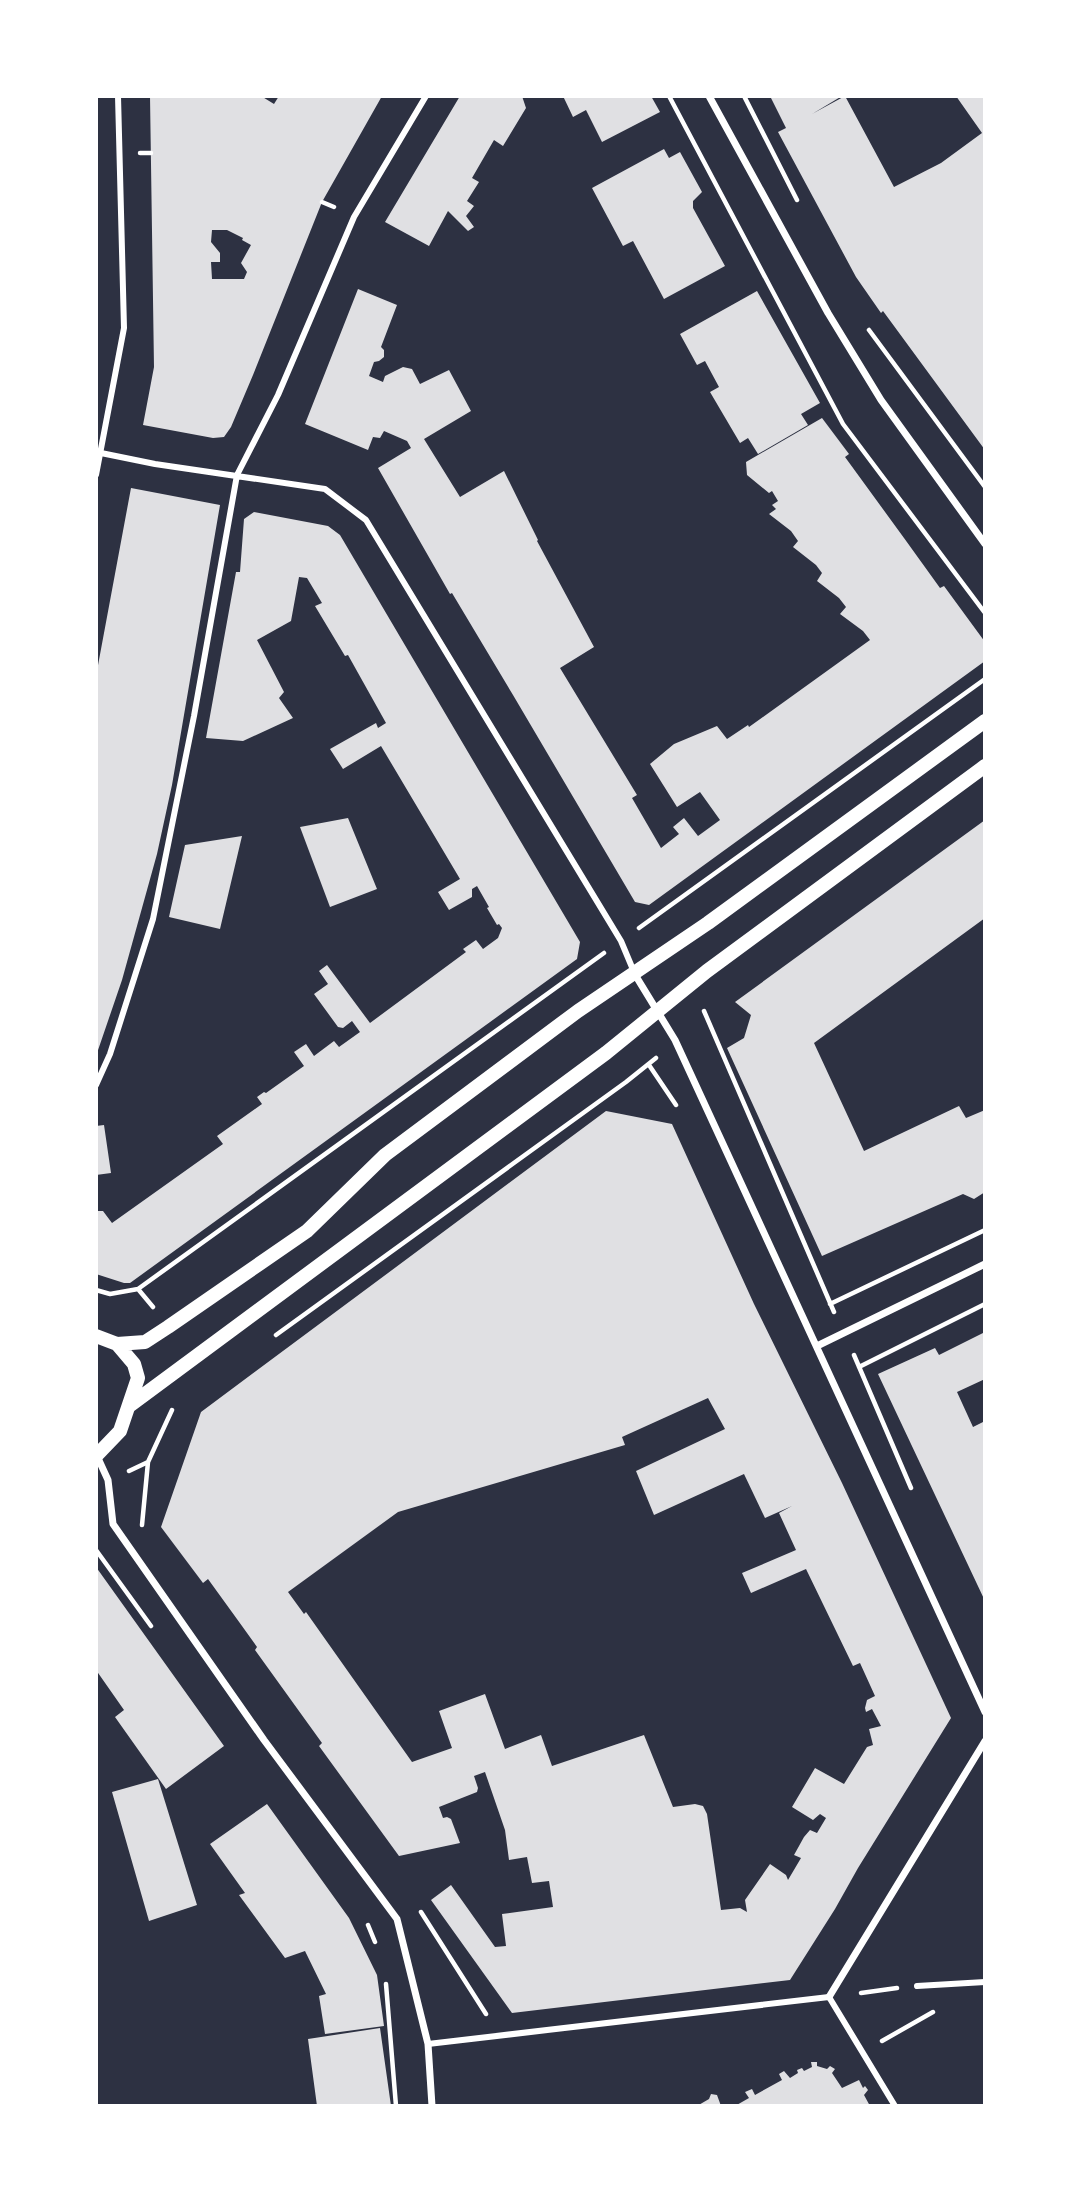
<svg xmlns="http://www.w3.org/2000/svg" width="1081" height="2202" font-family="Lato,sans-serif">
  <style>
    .building { fill: #e0e0e3; fill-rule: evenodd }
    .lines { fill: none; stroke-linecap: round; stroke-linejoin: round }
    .path { stroke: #fff; stroke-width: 4.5 }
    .pedestrian { stroke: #fff; stroke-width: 6 }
    .minor { stroke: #fff; stroke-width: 7 }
    .secondary { stroke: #fff; stroke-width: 14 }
  </style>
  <rect width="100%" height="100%" fill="#2d3142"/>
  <path class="building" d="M 150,96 L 261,96 L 274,104 L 279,96 L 382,96 L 322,202 L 253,375 L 231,427 L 224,437 L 213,438 L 143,425 L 154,367 ZM 212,230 L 227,230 L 243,238 L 242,240 L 251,245 L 241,263 L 247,272 L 244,279 L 212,279 L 211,262 L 220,262 L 220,253 L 211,242 Z
    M 460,96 L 522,96 L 526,108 L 503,146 L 494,140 L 472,178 L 479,182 L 467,201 L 474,206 L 466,216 L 474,227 L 468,231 L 448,211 L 429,246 L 385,222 Z
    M 563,96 L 651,96 L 660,112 L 602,142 L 586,110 L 573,117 Z
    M 770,96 L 842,96 L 812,114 L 845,96 L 894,187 L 941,163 L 982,133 L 956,96 L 985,96 L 985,450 L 883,311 L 881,313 L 856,277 L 778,132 L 786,128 Z
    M 664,149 L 669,158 L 680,152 L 702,192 L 693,201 L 693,208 L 725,266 L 664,299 L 633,241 L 623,246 L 592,188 Z
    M 358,289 L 397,305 L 381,347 L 384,350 L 384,357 L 379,361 L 374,362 L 369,376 L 383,382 L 385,376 L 403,367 L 412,369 L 420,384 L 449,370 L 471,411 L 424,439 L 460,497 L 504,471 L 538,540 L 537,541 L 594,647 L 560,668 L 637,795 L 632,798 L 661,848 L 679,834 L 673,827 L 684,818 L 698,836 L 720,820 L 700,792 L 677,807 L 650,764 L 674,744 L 717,726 L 727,739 L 748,725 L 749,727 L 870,640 L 863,631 L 840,614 L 846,607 L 839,598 L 817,581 L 822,573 L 816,565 L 793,547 L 798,541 L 791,531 L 769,514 L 776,509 L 772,505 L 778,501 L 772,491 L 769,493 L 747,475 L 746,462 L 822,418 L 849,454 L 845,457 L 904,538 L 940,588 L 944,586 L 985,642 L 985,661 L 649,905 L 635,902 L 513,695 L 452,593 L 450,594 L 378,468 L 411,448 L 407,441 L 384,431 L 380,438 L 373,437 L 368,450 L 305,424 Z
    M 757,291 L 820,403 L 801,414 L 808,425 L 758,454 L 748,438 L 740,443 L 710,392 L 719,387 L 705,361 L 697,365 L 680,334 Z
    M 131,488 L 220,505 L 172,785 L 157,854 L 122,980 L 96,1056 L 96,676 Z
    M 254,512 L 328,526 L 340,535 L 580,942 L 577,959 L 130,1283 L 124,1283 L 96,1274 L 96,1211 L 103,1211 L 112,1223 L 223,1144 L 217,1136 L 262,1104 L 257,1097 L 264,1092 L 266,1093 L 304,1066 L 294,1052 L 306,1044 L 314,1056 L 334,1041 L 339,1047 L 360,1032 L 352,1021 L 343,1028 L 338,1027 L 314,994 L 328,984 L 319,971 L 327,965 L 370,1023 L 466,952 L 463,949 L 476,940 L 483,949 L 498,938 L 502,928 L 499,924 L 497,925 L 487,908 L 489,907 L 477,886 L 472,889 L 472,897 L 449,910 L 438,892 L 460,879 L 381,746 L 343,769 L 330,749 L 376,723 L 378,728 L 386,723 L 348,655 L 345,656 L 315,606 L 322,603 L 307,578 L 299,577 L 291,621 L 257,640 L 284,692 L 279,698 L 293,718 L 243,741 L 206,738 L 236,572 L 240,572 L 244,519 Z
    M 348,818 L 377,889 L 330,907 L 300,827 Z
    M 985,820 L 985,918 L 814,1043 L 864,1151 L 959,1106 L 966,1118 L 985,1110 L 985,1192 L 974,1199 L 963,1194 L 822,1256 L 727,1048 L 744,1038 L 751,1015 L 735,1002 Z
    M 242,836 L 220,929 L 169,917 L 185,845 Z
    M 606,1111 L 672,1124 L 754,1304 L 842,1483 L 951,1718 L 858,1868 L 835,1909 L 790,1980 L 512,2013 L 431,1900 L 451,1885 L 495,1947 L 506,1946 L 502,1914 L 553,1907 L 549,1881 L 532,1883 L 527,1857 L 509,1860 L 505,1830 L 485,1772 L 474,1776 L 478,1788 L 477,1792 L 439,1807 L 443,1818 L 447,1817 L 451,1819 L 460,1843 L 399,1856 L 319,1746 L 322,1743 L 255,1650 L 257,1647 L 242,1626 L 208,1579 L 203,1583 L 161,1527 L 201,1412 ZM 708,1398 L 725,1429 L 636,1471 L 654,1515 L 744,1474 L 765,1518 L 792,1506 L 779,1513 L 796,1550 L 742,1573 L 751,1593 L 806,1569 L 853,1666 L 860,1663 L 875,1696 L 867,1700 L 865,1708 L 866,1712 L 872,1709 L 881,1726 L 869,1729 L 873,1745 L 867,1747 L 844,1784 L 815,1768 L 792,1807 L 813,1820 L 820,1814 L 826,1818 L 817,1833 L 810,1830 L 804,1837 L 794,1855 L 801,1858 L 788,1880 L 786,1875 L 770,1864 L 745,1900 L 747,1912 L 740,1908 L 721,1910 L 707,1814 L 703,1806 L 695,1804 L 673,1807 L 644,1735 L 552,1766 L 541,1735 L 505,1749 L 485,1694 L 439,1711 L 452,1748 L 412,1762 L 306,1612 L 304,1614 L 288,1592 L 398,1512 L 625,1445 L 622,1437 Z
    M 104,1125 L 111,1173 L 96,1175 L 96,1126 Z
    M 985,1332 L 985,1379 L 957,1392 L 973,1427 L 985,1421 L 985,1601 L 878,1374 L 935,1348 L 939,1355 Z
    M 96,1567 L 224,1746 L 166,1789 L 115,1717 L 124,1710 L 96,1670 Z
    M 158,1779 L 197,1905 L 149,1921 L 112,1792 Z
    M 267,1804 L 349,1918 L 377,1975 L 384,2026 L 325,2034 L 319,1996 L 326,1994 L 305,1951 L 285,1958 L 239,1895 L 245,1893 L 210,1844 Z
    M 380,2028 L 391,2106 L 317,2106 L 308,2039 Z
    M 811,2062 L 817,2062 L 817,2066 L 827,2069 L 830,2066 L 835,2069 L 832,2073 L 842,2088 L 859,2080 L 863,2088 L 865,2086 L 868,2090 L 864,2095 L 870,2106 L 735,2106 L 749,2098 L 745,2092 L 752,2089 L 755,2095 L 782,2080 L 779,2074 L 784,2071 L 790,2078 L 798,2073 L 797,2070 L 802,2068 L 804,2071 L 812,2067 Z
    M 711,2094 L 717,2095 L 721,2106 L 697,2106 L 709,2099 Z"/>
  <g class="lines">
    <path class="path" d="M 669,96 L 843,424 L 985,613
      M 744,96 L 797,200
      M 140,153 L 151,153
      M 322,202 L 334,207
      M 869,330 L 985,487
      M 639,928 L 985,679
      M 704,1011 L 834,1312
      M 649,1065 L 676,1105
      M 138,1289 L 153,1307
      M 96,1290 L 110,1294 L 138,1289 L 604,953
      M 830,1304 L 985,1230
      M 276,1335 L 626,1082 L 656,1058
      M 854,1355 L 911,1488
      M 859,1367 L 985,1304
      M 129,1471 L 148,1462 L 172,1410
      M 142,1525 L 148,1462
      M 96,1550 L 151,1626
      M 421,1912 L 486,2014
      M 368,1925 L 375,1942
      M 386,1984 L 396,2106
      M 861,1993 L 897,1988
      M 882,2041 L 933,2012"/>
    <path class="pedestrian" d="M 96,452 L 155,464 L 325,489 L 366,520 L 621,941 L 634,972
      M 96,475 L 124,328 L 118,96
      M 96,1085 L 110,1054 L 153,919 L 194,716 L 237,475 L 278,395 L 354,217 L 426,96
      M 917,1986 L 985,1982
      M 428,2044 L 829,1997 L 895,2106"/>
    <path class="minor" d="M 709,96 L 828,313 L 881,400 L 985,544
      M 634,973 L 675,1040 L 985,1712
      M 817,1346 L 985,1264
      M 97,1456 L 108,1480 L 113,1524 L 264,1740 L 397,1919 L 428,2044 L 432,2106
      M 829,1997 L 985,1741"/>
    <path class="secondary" d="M 96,1336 L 117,1344 L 145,1342 L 168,1327 L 307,1231 L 385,1155 L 578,1011 L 708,923 L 985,721
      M 129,1406 L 606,1053 L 707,971 L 985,766
      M 96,1456 L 120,1431 L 138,1378 L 134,1364 L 117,1344"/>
  </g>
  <rect width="1081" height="2202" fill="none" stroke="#ffffff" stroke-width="196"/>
</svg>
